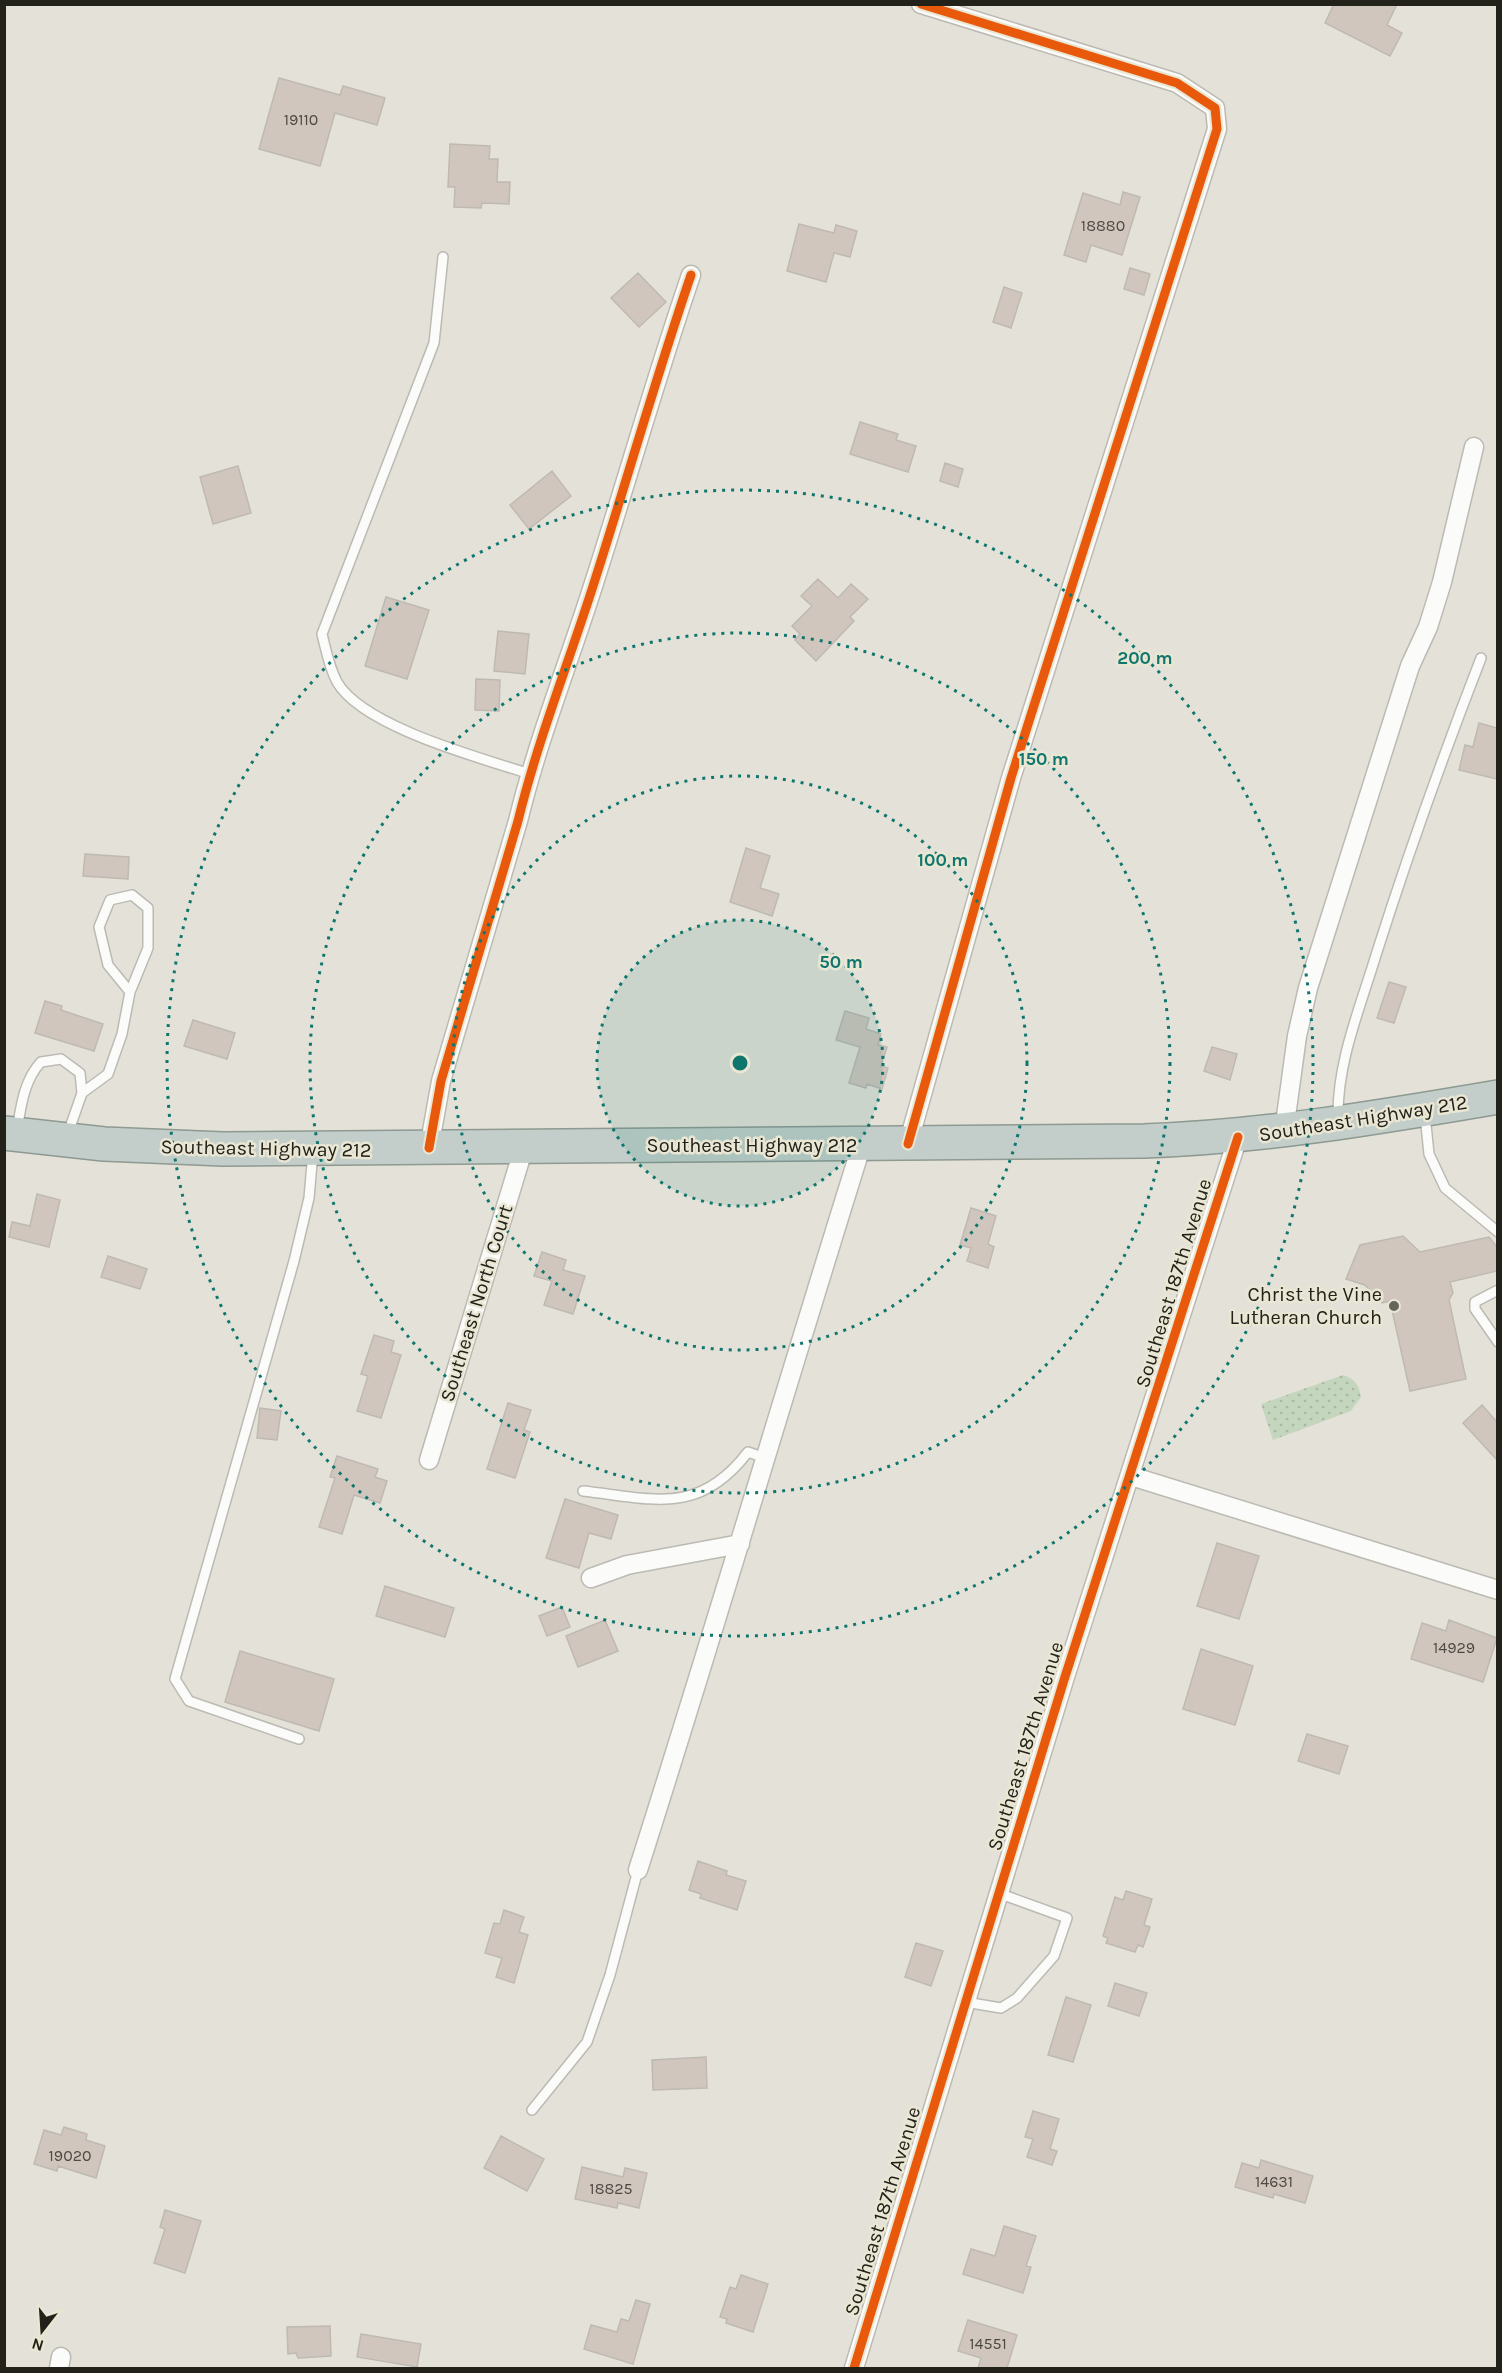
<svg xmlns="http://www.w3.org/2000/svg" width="1502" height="2373" font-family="Karla,sans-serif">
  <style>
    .park { fill: url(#park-dots) }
    .building { fill: #d1c6be; stroke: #beb9b3; stroke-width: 1.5 }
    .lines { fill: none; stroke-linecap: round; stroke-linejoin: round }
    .lane-casing { stroke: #bbbab3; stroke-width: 12 }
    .street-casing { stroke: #bbbab3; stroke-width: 21 }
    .highway-casing { stroke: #8e9991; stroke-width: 36 }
    .lane { stroke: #fbfbf9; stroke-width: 9 }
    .street { stroke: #fbfbf9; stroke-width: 18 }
    .highway { stroke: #c3ceca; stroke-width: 33 }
    .cycleway-casing { stroke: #e9e6d3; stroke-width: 13 }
    .cycleway { stroke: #e8590c; stroke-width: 9 }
    .ring { fill: none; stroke: #0f766e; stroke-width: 3; stroke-dasharray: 3 6 }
    .poi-dot { fill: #66655c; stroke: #e9e6d3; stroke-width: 2 }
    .labels { text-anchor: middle; stroke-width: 5; stroke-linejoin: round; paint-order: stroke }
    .number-label { font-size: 16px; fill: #4e4a43 }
    .street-label { font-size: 20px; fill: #22211a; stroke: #e9e6d3 }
    .poi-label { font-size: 20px; fill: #22211a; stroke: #e9e6d3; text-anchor: end }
    .centre { fill: #0f766e; stroke: #e9e6d3; stroke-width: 3 }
    .ring-label { font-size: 18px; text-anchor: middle; font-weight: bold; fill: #0f766e; stroke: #e9e6d3; stroke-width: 5; stroke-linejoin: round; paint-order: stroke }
  </style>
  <defs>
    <pattern id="park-dots" width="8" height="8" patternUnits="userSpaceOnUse" patternTransform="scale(1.5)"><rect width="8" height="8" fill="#c5d6be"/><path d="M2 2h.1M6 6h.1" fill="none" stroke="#a9b7a3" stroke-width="1.8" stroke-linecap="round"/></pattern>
  </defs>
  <rect width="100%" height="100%" fill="#e4e2d8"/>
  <path class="park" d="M 1343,1375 C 1355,1379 1359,1385 1361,1397 L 1351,1411 L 1273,1440 L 1261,1404 Z"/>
  <path class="building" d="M 1334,4 L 1397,4 L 1387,25 L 1402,33 L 1390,56 L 1325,23 Z
    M 279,78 L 340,95 L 343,86 L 385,98 L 377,125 L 335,113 L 320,166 L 259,149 Z
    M 450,144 L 490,146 L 489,159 L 498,159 L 497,182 L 510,182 L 509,204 L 482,203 L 481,208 L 454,207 L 455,187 L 448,187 Z
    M 1123,192 L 1140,197 L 1122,255 L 1091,245 L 1086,262 L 1064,255 L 1083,193 L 1120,205 Z
    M 799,224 L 834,233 L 836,225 L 857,231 L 850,257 L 834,253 L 826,282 L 787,271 Z
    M 1130,268 L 1150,274 L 1144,295 L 1124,289 Z
    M 638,273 L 666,302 L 639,327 L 611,298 Z
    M 1004,287 L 1022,293 L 1011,328 L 993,322 Z
    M 860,422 L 898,434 L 896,440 L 916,446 L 908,472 L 850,454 Z
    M 945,463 L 963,469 L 958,487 L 940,481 Z
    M 238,466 L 251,513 L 213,524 L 200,477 Z
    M 552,471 L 571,496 L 529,529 L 510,505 Z
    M 818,579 L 838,598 L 851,584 L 868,599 L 850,617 L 854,621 L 816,661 L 795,640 L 800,634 L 792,626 L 812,606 L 801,596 Z
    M 386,597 L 429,610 L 407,679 L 365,666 Z
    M 498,631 L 529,634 L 525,674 L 494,671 Z
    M 476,679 L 500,680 L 499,711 L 475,710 Z
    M 1479,723 L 1497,728 L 1497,779 L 1459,770 L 1465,745 L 1473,747 Z
    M 746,848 L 770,856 L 760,888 L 779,894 L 772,916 L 730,902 Z
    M 85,854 L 129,857 L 128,879 L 83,876 Z
    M 1389,982 L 1406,987 L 1394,1023 L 1377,1018 Z
    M 45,1001 L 62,1006 L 61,1010 L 103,1024 L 94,1051 L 35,1033 Z
    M 845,1011 L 869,1018 L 866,1029 L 881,1034 L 878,1045 L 887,1047 L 881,1066 L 888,1068 L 882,1089 L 867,1084 L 866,1088 L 849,1083 L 860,1047 L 836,1040 Z
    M 193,1020 L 235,1033 L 227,1059 L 184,1046 Z
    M 1212,1047 L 1237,1054 L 1230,1080 L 1204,1071 Z
    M 37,1194 L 60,1200 L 49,1247 L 9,1237 L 12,1222 L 30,1226 Z
    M 971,1208 L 996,1216 L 988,1244 L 994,1247 L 988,1268 L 967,1261 L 971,1248 L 960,1245 Z
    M 1403,1236 L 1420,1252 L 1489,1237 L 1497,1247 L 1497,1271 L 1450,1282 L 1453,1293 L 1449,1300 L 1466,1379 L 1410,1391 L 1390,1301 L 1382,1303 L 1365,1285 L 1346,1279 L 1360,1245 Z
    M 542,1252 L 566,1260 L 563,1270 L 585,1276 L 573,1314 L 544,1305 L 552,1281 L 534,1276 Z
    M 108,1256 L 147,1269 L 140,1289 L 101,1277 Z
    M 374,1335 L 394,1341 L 391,1352 L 401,1355 L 381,1418 L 357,1411 L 368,1376 L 361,1374 Z
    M 508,1403 L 531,1410 L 524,1430 L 530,1432 L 515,1478 L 487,1469 Z
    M 1482,1405 L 1497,1422 L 1497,1460 L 1463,1423 Z
    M 260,1408 L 281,1411 L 277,1440 L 257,1438 Z
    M 337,1456 L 378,1469 L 375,1477 L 387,1481 L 380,1503 L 354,1495 L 342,1534 L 319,1527 L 335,1478 L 330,1477 Z
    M 565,1499 L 618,1515 L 611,1539 L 589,1533 L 579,1568 L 546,1558 Z
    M 1217,1543 L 1259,1556 L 1239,1619 L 1197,1606 Z
    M 385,1586 L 454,1608 L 445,1637 L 376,1616 Z
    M 562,1607 L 570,1627 L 547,1636 L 539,1616 Z
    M 605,1620 L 618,1651 L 578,1667 L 566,1636 Z
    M 1449,1620 L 1497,1638 L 1483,1682 L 1411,1659 L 1422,1623 L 1446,1631 Z
    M 1201,1649 L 1253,1666 L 1235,1725 L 1183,1709 Z
    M 240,1651 L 334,1679 L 319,1731 L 225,1702 Z
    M 1307,1734 L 1348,1746 L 1339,1774 L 1298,1761 Z
    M 698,1861 L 727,1871 L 726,1875 L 746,1881 L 737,1910 L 700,1898 L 701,1894 L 689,1890 Z
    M 1126,1891 L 1152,1899 L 1144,1925 L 1150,1927 L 1143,1947 L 1138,1945 L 1135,1952 L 1106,1943 L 1108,1938 L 1103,1936 L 1115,1897 L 1123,1900 Z
    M 504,1910 L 524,1917 L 519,1932 L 528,1935 L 514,1983 L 496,1977 L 502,1958 L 485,1953 L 494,1923 L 500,1924 Z
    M 916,1943 L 943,1951 L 931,1986 L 905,1977 Z
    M 1115,1983 L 1147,1993 L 1139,2016 L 1108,2006 Z
    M 1066,1997 L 1091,2005 L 1073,2062 L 1048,2055 Z
    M 706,2057 L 707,2088 L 653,2090 L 652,2060 Z
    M 1033,2111 L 1059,2119 L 1050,2149 L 1057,2151 L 1052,2165 L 1027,2157 L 1033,2139 L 1025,2137 Z
    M 64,2127 L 87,2134 L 86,2140 L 105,2146 L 96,2178 L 58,2166 L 57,2171 L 34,2164 L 44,2130 L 61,2135 Z
    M 501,2136 L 544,2159 L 527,2191 L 484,2168 Z
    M 1261,2160 L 1313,2176 L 1305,2203 L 1274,2194 L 1273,2198 L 1235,2187 L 1242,2163 L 1259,2168 Z
    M 582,2167 L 623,2177 L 625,2168 L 647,2173 L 639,2208 L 618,2203 L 617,2208 L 575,2199 Z
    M 165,2210 L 201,2221 L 185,2273 L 154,2263 L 165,2229 L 160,2227 Z
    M 1004,2226 L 1036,2236 L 1026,2266 L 1031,2267 L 1023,2293 L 963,2274 L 971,2249 L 995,2256 Z
    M 741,2275 L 768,2284 L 753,2332 L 726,2323 L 727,2319 L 720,2317 L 730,2287 L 736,2289 Z
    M 636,2300 L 650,2304 L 633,2364 L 584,2349 L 591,2325 L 617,2332 L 621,2319 L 629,2321 Z
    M 968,2320 L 1017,2335 L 1007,2368 L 978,2368 L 981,2358 L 958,2351 Z
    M 330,2326 L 331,2356 L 298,2358 L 296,2353 L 288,2354 L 287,2327 Z
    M 361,2334 L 421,2344 L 417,2367 L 357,2357 Z"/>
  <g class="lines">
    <g class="lane-casing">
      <path id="lane" d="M 443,257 L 434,343 L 322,634 C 326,650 329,667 337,682 C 363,727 481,758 530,774
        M 1425,1115 L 1429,1154 L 1445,1188 L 1498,1232
        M 1338,1118 C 1337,1062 1360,1008 1376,955 C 1408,854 1443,756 1481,658
        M 17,1130 C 21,1106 24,1080 41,1062 L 61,1059 L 80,1073 L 82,1093
        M 67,1136 L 82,1093 L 108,1074 L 122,1034 L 130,992 L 148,948 L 148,908 L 132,895 L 110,900 L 99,927 L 108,965 L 130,992
        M 1498,1290 L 1475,1302 L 1475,1309 L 1498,1342
        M 583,1491 C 654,1499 699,1516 748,1452 L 765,1458
        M 299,1739 L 189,1701 L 175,1679 L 294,1261 L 309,1198 L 313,1152
        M 965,2002 L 1001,2008 L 1017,1998 L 1054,1956 L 1067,1918 L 998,1893
        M 532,2110 L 587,2042 L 610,1975 L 638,1870"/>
    </g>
    <g class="street-casing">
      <path id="street" d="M 1284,1131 L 1297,1036 L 1308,988 L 1410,666 L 1428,627 L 1442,582 L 1474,447
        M 908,1144 L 1011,778 L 1217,129 L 1215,108 L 1177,83 L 921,4
        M 429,1148 L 441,1081 L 518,821 C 538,739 569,662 594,583 C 627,480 656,377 691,275
        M 429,1460 L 524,1147
        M 1131,1476 L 1498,1590
        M 591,1578 L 627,1565 L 740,1544
        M 638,1870 C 715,1629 786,1386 862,1144
        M 59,2368 L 61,2357
        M 854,2368 L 1064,1680 L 1238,1137"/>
    </g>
    <g class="highway-casing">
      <path id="highway" d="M 4,1133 L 104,1144 L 223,1149 L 1144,1141 C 1264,1137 1380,1117 1498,1097"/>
    </g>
    <use href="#lane" class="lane"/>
    <use href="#street" class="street"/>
    <use href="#highway" class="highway"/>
    <g class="cycleway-casing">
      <path id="cycleway" d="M 908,1144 L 1011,778 L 1217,129 L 1215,108 L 1177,83 L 921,4
        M 429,1148 L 441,1081 L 518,821 C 538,739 569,662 594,583 C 627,480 656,377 691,275
        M 854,2368 L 1064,1680 L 1238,1137"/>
    </g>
    <use href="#cycleway" class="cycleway"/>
  </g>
  <circle cx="740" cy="1063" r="143" fill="#0f766e" fill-opacity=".12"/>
  <g class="ring">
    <circle cx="740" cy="1063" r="143"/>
    <circle cx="740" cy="1063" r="287"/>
    <circle cx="740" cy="1063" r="430"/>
    <circle cx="740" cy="1063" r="573"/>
  </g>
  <circle class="poi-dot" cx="1394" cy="1306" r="6"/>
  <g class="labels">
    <g class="number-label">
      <text x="301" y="125">19110</text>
      <text x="1103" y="231">18880</text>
      <text x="1454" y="1653">14929</text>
      <text x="70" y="2161">19020</text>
      <text x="1274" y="2187">14631</text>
      <text x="611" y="2194">18825</text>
      <text x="988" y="2349">14551</text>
    </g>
    <g class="street-label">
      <text transform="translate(1363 1118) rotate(-9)" y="7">Southeast Highway 212</text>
      <text x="752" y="1152">Southeast Highway 212</text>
      <text transform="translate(266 1148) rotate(1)" y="7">Southeast Highway 212</text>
      <text transform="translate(1173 1283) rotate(-73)" y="7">Southeast 187th Avenue</text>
      <text transform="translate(476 1303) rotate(-73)" y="7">Southeast North Court</text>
      <text transform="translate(1025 1746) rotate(-73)" y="7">Southeast 187th Avenue</text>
      <text transform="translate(882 2211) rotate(-73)" y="7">Southeast 187th Avenue</text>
    </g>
    <g class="poi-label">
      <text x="1382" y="1301">Christ the Vine<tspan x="1382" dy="23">Lutheran Church</tspan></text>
    </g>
  </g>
  <circle cx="740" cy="1063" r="9" class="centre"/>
  <g class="ring-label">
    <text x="1145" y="664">200 m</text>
    <text x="1044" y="765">150 m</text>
    <text x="943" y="866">100 m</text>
    <text x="841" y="968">50 m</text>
  </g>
  <rect width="1502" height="2373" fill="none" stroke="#22211a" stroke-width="12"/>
  <g transform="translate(42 2331) rotate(197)" stroke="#e9e6d3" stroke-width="4.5" paint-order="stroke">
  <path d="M0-4.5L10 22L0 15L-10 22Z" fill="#22211a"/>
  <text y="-9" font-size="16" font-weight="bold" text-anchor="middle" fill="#22211a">N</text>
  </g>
</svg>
